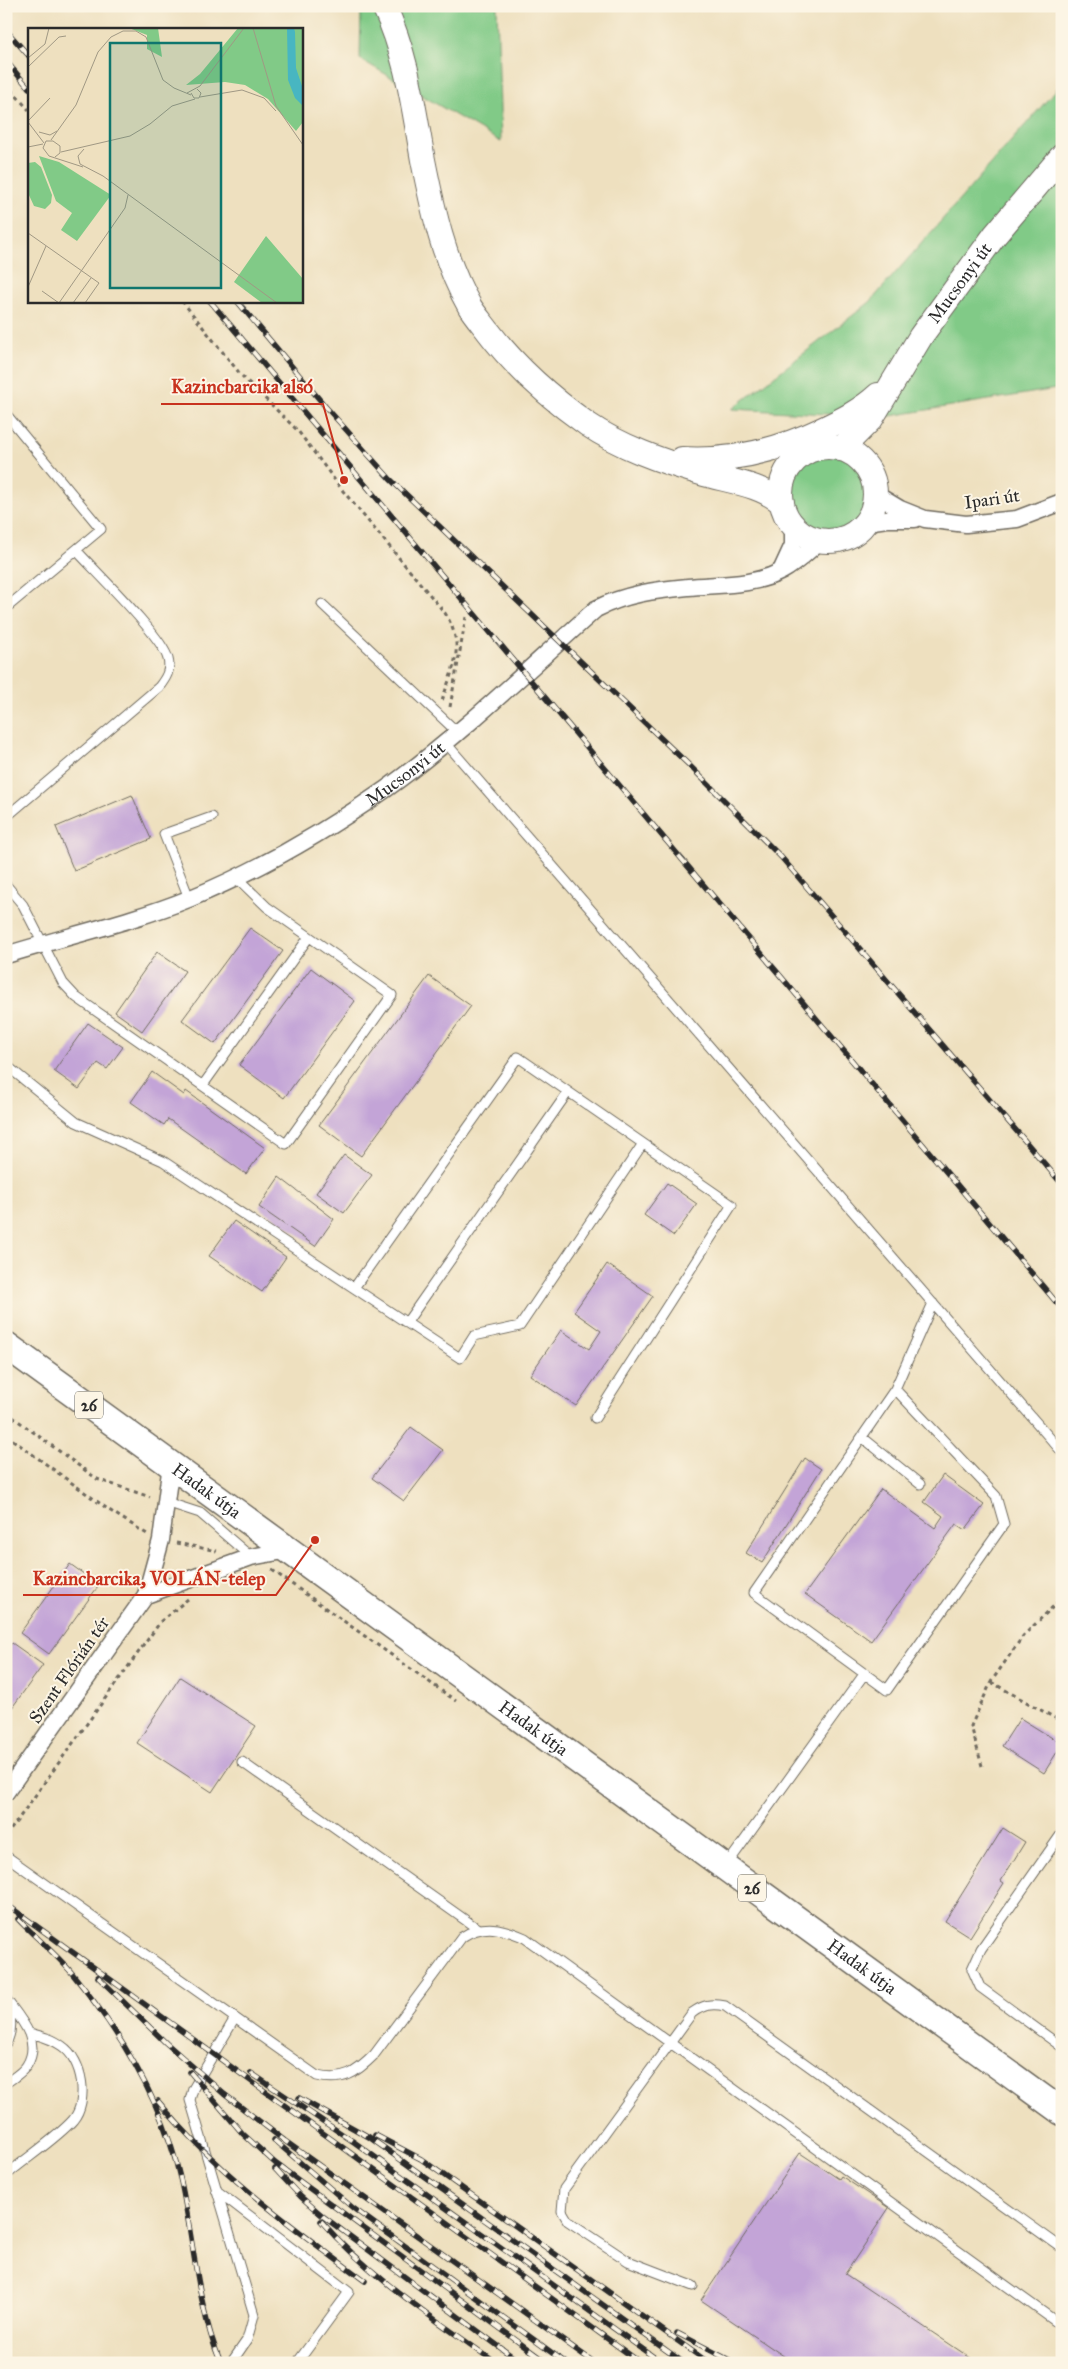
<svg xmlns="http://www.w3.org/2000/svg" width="1068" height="2369" font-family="'IM FELL Great Primer',serif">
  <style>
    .green { fill: #81ca87; stroke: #567a59 }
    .building { fill: #c3a4d7 }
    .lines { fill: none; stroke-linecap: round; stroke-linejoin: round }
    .service-casing { stroke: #6f6a5f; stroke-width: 11 }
    .minor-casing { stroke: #6f6a5f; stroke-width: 19 }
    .secondary-casing { stroke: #6f6a5f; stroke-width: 26 }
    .primary-casing { stroke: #6f6a5f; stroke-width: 29 }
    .path { stroke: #6f6a5f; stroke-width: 3; stroke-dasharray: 4 4; stroke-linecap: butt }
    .service { stroke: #fff; stroke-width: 9 }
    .minor { stroke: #fff; stroke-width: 16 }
    .secondary { stroke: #fff; stroke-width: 24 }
    .primary { stroke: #fff; stroke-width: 26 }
    .rail-casing { stroke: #2b2b2b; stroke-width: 5.5 }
    .rail { stroke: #fcf5e5; stroke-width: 4; stroke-dasharray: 11; stroke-linecap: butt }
    .labels { text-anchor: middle; stroke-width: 4; stroke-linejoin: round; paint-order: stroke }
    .shield { fill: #fcf5e5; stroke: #6a6863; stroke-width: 1 }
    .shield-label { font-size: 16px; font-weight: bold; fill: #2b2b2b }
    .street-label { font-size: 18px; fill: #2b2b2b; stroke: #fcf5e5 }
    .inset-road { fill: none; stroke: #a09884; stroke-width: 1 }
    .view { fill: #0f766e; fill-opacity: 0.15; stroke: #0f766e; stroke-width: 2.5 }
    .inset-edge { fill: none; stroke: #2b2b2b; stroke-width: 2.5 }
    .leader { fill: none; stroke: #c8321e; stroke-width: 2 }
    .callout-dot { fill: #c8321e; stroke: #fcf5e5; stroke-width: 2 }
    .callout-label { font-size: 19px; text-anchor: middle; font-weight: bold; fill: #c8321e; stroke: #fcf5e5; stroke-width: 4; stroke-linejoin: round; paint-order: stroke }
  </style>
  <rect width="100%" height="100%" fill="#fcf5e5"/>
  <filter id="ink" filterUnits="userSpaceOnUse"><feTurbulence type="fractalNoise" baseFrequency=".02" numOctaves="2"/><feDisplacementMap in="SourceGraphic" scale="10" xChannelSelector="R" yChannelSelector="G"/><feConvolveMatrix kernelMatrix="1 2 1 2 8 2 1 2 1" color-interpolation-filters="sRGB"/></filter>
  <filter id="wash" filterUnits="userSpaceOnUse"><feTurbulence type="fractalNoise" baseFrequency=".0096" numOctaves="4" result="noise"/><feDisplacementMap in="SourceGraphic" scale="20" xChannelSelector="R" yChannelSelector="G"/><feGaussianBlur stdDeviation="1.12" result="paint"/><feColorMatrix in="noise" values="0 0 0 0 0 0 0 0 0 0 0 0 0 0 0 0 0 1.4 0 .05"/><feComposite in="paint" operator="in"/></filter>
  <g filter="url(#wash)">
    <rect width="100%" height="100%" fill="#eee0bf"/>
    <path class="green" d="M 361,6 L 497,6 L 501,142 L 360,59 Z
      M 1062,83 L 1062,388 L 884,417 L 732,409 L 870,302 Z
      M784 494a44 44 0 1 1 88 0a44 44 0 1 1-88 0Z"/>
    <g id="blocks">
      <path class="building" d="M 132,795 L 151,839 L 74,871 L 56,827 Z
        M 250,928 L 283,951 L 215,1044 L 182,1020 Z
        M 157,952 L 185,971 L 142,1031 L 115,1012 Z
        M 311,968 L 355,1001 L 284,1098 L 239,1065 Z
        M 429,976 L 471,1006 L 361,1156 L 319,1125 Z
        M 88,1023 L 123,1047 L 107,1069 L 98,1063 L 79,1089 L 54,1071 Z
        M 152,1072 L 184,1095 L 186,1091 L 265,1148 L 246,1174 L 168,1119 L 164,1125 L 131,1102 Z
        M 344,1155 L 372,1175 L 344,1213 L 316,1193 Z
        M 279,1177 L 334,1219 L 315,1246 L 259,1207 Z
        M 667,1183 L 697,1204 L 674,1236 L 644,1215 Z
        M 234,1221 L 286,1257 L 262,1292 L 209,1256 Z
        M 607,1264 L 653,1296 L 576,1406 L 530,1375 L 561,1330 L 589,1349 L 601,1331 L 574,1312 Z
        M 411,1427 L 443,1450 L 404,1501 L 372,1478 Z
        M 805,1458 L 821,1469 L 762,1563 L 746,1553 Z
        M 943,1475 L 984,1505 L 965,1530 L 956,1524 L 871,1641 L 805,1594 L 881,1489 L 935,1528 L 943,1516 L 924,1502 Z
        M 70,1564 L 99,1585 L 49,1654 L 20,1633 Z
        M 12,1643 L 43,1665 L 6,1716 L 6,1650 Z
        M 180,1677 L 256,1726 L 212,1792 L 137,1743 Z
        M 1020,1718 L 1062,1744 L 1044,1773 L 1002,1746 Z
        M 1003,1828 L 1025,1842 L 1001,1881 L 1004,1883 L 970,1937 L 945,1921 Z
        M 800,2153 L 839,2179 L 841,2176 L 889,2208 L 845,2274 L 978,2363 L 794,2363 L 701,2300 Z"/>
    </g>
  </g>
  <g filter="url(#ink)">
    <use href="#blocks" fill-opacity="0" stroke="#6f6a5f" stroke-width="1"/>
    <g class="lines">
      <g class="service-casing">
        <path id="service" d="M 6,414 L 101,529 L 6,608
          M 322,604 L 457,732
          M 445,742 L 1062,1452
          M 6,817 L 159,687 C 166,678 171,670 168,659 C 163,637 96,572 77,551
          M 6,885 L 23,905 L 63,983 L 76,997 L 286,1144 L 392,995 L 267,907 L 236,877
          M 189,898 L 164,834 L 212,817
          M 6,1065 L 76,1122 L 163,1161 L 354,1288 L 518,1057 L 732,1205 L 595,1418
          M 203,1085 L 309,937
          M 354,1288 L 460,1358 L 474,1336 L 520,1326 L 642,1145
          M 407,1322 L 568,1092
          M 895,1389 L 754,1593 L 887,1690 L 1004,1524 L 996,1496 L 895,1389 L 933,1303
          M 862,1437 L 920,1484
          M 166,1502 L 200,1513 L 251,1557
          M 242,1762 L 478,1929
          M 1062,1833 L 981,1949 L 972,1969 L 980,1987 L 1062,2047
          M 6,1856 L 317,2076 C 343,2082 356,2073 374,2055 L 462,1937 C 484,1923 502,1928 525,1938 L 1062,2326
          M 726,1866 L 865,1673
          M 6,1999 C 20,2018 42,2041 27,2065 C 23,2072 13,2078 6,2083
          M 6,2043 C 13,2031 11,2018 8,2005
          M 1053,2102 L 1062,2090
          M 10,2172 C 28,2157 58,2137 73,2120 C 89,2101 83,2060 62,2046 C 53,2039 41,2036 30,2033
          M 216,2190 L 349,2292 L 297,2363
          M 693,2286 L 628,2261 L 568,2221 L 562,2211 L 564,2189 L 692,2013 C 703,2005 711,2003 725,2006 L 1062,2248
          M 231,2363 L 247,2340 L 254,2315 L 190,2100 L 193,2089 L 235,2018"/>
      </g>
      <g class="minor-casing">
        <g id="minor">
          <path d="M 875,494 L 900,509 L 925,519 L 966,524 L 1017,519 L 1062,502"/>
          <path d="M 866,522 L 887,519 L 915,519"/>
          <path d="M 781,571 L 793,545 L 793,526"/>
          <path id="s1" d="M 6,955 C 67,936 132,922 191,898 C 259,870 326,831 386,789 C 461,735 527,670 596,609 C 625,594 656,590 688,587 C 720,584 753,586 782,571 C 797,563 808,551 821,540"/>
          <path d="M 146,1595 L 251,1557 L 289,1550"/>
          <path d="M 6,1792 L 146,1595 L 161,1540 L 171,1464"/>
        </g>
      </g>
      <g class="secondary-casing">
        <g id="secondary">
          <path d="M 384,6 C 408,58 413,105 423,160 C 433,210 444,262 470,307 C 475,315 482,323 488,331 C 516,368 549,397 587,424 C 621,447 661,461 701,473 C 727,481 761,484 782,503"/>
          <circle cx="828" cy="494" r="47"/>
          <path id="s2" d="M 841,449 L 871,419 L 921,336 L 995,235 L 1062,156"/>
          <path d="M 682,459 C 732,462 777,451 823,429 C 842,420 862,410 878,395"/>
        </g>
      </g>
      <g class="primary-casing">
        <g id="primary">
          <path id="s3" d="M 6,1345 L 1062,2112"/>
        </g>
      </g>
      <path class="path" d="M 6,84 L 29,110
        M 182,301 L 241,375 L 298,431 L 343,491 L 445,613 C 466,648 453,666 442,701
        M 450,707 L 466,617
        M 6,1412 L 97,1479 L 150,1497
        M 6,1435 L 109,1510 L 147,1534
        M 176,1543 L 217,1551
        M 272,1570 L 456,1701
        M 991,1682 L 1055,1718 L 1062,1715
        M 982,1766 L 971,1726 L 991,1682 L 1023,1636 L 1062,1598
        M 6,1836 L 161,1621 L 188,1599"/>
      <use href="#service" class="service"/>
      <use href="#minor" class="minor"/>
      <use href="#secondary" class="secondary"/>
      <use href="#primary" class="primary"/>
      <g class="rail-casing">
        <path id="rail" d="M 6,30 L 29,56
          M 6,61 L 29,88
          M 210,301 L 1062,1309
          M 237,301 L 325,406 L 390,479 L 691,767 L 781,857 L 1062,1184
          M 6,1904 L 641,2363
          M 18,1919 C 35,1937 55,1953 71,1972 C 121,2033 164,2105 181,2182 C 194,2242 197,2306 221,2363
          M 98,1977 L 166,2043 L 224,2094 L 285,2141 L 595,2363
          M 190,2072 L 243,2134 L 275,2163 L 547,2363
          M 251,2073 L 354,2142 L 662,2363
          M 299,2098 L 369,2137 L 684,2363
          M 158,2101 C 217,2173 291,2226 365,2281
          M 375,2135 L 421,2159 L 709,2363
          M 274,2140 L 353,2208 L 566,2363
          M 275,2169 L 301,2197 L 324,2217 L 521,2363
          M 321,2221 C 372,2279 434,2318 496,2363
          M 677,2333 L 735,2363"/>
      </g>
      <use href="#rail" class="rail"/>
    </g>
  </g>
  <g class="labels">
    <g class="shield">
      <rect x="75" y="1391.5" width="28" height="27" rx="4"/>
      <rect x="738" y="1874.5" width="28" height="27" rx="4"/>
    </g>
    <g class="shield-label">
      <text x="89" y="1411">26</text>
      <text x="752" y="1894">26</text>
    </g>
    <g class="street-label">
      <text dy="6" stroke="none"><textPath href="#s2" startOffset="205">Mucsonyi út</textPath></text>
      <text transform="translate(992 499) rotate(-8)" y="6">Ipari út</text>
      <text dy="6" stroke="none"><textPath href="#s1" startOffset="442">Mucsonyi út</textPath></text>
      <text dy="6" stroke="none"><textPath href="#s3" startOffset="248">Hadak útja</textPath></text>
      <text transform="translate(69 1670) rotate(-55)" y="6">Szent Flórián tér</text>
      <text dy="6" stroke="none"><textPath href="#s3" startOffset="652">Hadak útja</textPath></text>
      <text dy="6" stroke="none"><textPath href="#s3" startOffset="1058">Hadak útja</textPath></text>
    </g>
  </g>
  <g transform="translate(28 28)">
    <rect width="275" height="275" fill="#eee0bf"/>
    <path d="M 101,0 L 130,0 L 134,29 L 119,21 L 119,7 ZM 210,0 L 275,0 L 275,94 L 268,103 L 240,71 L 217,57 L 197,54 L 158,57 L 172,46 ZM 11,128 L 31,134 L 83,167 L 49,213 L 33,202 L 44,185 L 28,173 ZM 7,134 L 13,139 L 24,167 L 23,175 L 17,181 L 6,178 L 0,165 L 0,135 ZM 238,208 L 275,251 L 275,275 L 234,275 L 206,254 Z" fill="#81ca87"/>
    <path d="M 259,0 L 266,0 L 267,4 L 268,40 L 275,61 L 275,78 L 267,70 L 260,52 Z" fill="#48b6c1"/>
    <path class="inset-road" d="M 225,0 L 248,78 L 275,117M 0,30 L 17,16 L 21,0M 0,39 L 31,9 L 38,8M 159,65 L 172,58 L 216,0M 163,65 L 166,70 L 171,70 L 173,65 L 169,61M 172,69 L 214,62 L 236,70 L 248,83M 0,93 L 22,70M 0,94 L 16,115M 11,104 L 22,107 L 29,103M 23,112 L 48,77 L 70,24 L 83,9 L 95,3 L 108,3 L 118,9 L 135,52 L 146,60 L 163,67M 0,119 L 15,116M 56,121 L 50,128 L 52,136 L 75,148 L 249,275M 33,124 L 102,108 L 122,96 L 144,78 L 167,71M 27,129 L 32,125 L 32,118 L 25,113 L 18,113 L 15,120 L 21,128 L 55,139M 0,205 L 71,255 L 57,275M 0,259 L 18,218M 14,263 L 31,275M 31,275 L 97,180 L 100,167M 45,275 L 63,250"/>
    <path class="view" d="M 82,15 L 193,15 L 193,260 L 82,260 Z"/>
    <rect width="275" height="275" class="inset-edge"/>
  </g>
  <path class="leader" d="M344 480L323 404H161M315 1540L276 1595H23"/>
  <g class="callout-dot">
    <circle cx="344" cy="480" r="5"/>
    <circle cx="315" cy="1540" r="5"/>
  </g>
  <g class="callout-label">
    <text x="242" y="393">Kazincbarcika alsó</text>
    <text x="149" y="1585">Kazincbarcika, VOLÁN-telep</text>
  </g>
  <rect width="1068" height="2369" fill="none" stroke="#fcf5e5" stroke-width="25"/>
</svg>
